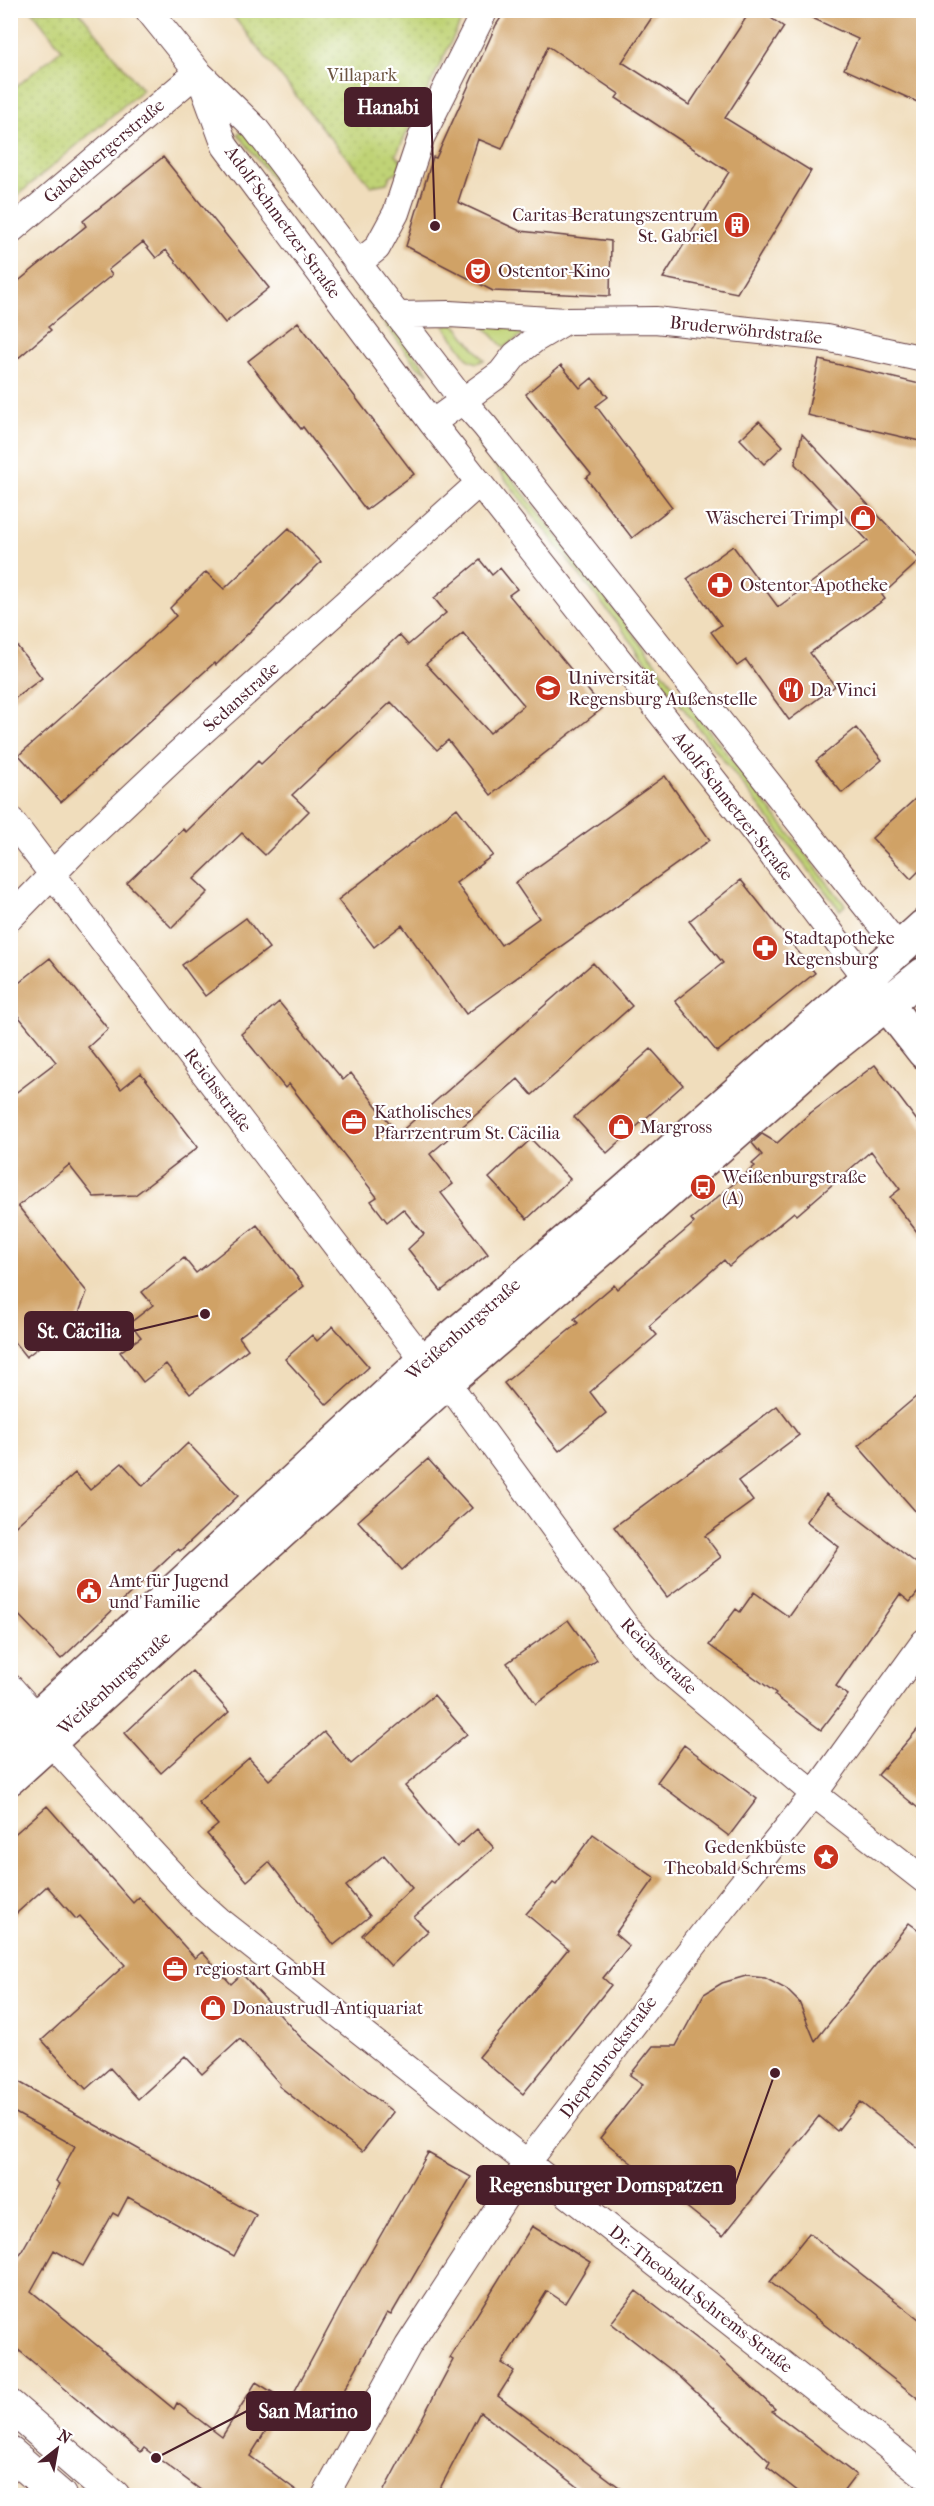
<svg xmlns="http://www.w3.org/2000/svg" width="934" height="2506" font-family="'IM FELL French Canon',serif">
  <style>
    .grass { fill: #c0d376; stroke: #857950; stroke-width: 1.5 }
    .park { fill: url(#park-dots); stroke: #857950; stroke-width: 1.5 }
    .building { fill: #d0a266; fill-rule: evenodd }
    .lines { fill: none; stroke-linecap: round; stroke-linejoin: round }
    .minor-casing { stroke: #633c41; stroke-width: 28 }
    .tertiary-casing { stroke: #633c41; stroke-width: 34 }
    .secondary-casing { stroke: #633c41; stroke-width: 36 }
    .minor { stroke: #fff; stroke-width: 26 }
    .tertiary { stroke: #fff; stroke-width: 32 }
    .secondary { stroke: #fff; stroke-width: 33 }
    .labels { text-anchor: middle; stroke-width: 4.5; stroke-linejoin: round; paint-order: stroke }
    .park-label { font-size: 18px; fill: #6d5542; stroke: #fff }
    .street-label { font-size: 18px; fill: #4a1f2b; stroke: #fff }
    .poi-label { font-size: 18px; fill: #4a1f2b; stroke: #fff; text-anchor: start }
    .leader { fill: none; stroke: #4a1f2b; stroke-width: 2 }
    .callout-dot { fill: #4a1f2b; stroke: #fff; stroke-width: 2 }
    .callout { fill: #4a1f2b; stroke: #4a1f2b; stroke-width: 2 }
    .callout-label { font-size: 20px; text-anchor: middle; font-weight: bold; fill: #fff }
  </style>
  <defs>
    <pattern id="park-dots" width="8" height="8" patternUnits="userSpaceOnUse" patternTransform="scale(1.5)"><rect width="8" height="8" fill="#c0d376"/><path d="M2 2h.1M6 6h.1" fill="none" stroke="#a6b566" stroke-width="1.8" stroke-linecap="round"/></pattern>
  </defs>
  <rect width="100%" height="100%" fill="#fff"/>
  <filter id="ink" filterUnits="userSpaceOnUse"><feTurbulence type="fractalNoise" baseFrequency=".0167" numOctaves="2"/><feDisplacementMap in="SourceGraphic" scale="12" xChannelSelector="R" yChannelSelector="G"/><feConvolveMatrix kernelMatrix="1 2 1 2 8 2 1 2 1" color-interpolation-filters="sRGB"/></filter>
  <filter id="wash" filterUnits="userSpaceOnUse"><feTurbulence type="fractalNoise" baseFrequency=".008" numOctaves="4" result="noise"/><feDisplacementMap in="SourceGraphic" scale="24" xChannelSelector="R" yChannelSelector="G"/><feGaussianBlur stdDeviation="1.35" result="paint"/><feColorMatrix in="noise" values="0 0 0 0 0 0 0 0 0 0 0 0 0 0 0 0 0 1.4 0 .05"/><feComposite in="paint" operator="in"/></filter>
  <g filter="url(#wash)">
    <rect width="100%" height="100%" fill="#f0ddbc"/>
    <path class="grass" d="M 243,130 L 429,373 L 417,366 L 238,134 Z
      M 481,323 L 535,325 L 504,348 Z
      M 455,324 L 484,360 L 477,363 L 469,360 L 444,326 Z
      M 482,440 L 845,905 L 840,910 L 477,443 Z"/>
    <path class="park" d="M 32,11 L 79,11 L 142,90 L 11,201 L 11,91 L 62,49 Z
      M 229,11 L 466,11 L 396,155 L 402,161 L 397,172 L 390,176 L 387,183 L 371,186 L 325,132 Z"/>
    <g id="blocks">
      <path class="building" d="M 506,10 L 657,10 L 622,62 L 689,105 L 751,10 L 759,10 L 784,27 L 725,118 L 811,171 L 737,293 L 663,278 L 729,172 L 616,98 L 619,94 L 548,46 L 502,149 L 478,139 L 458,202 L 520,231 L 611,241 L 610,296 L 493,291 L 406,246 L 433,157 L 436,158 L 496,25 Z
        M 795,10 L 924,10 L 924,105 L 844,69 L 858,39 Z
        M 163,157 L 269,288 L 225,323 L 166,250 L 156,258 L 143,242 L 108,270 L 112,275 L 48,327 L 51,330 L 10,365 L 10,288 L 86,226 L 83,221 Z
        M 298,322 L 414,474 L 366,510 L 303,427 L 301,429 L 248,361 Z
        M 819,360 L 924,385 L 924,442 L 807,415 Z
        M 561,365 L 580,388 L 592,378 L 608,397 L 596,406 L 672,507 L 632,538 L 586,478 L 591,474 L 526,394 Z
        M 759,421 L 783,446 L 764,464 L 740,439 Z
        M 802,434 L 920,560 L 882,595 L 885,599 L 810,653 L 835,686 L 789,720 L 746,660 L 737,666 L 711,632 L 721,625 L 687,579 L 733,546 L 778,607 L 868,541 L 795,464 Z
        M 289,528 L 321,562 L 216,665 L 214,663 L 61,802 L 19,755 L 176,616 L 170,608 L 206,572 L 224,589 Z
        M 480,560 L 492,575 L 500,568 L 517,589 L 509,595 L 603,708 L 491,795 L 448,740 L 437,750 L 391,702 L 292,795 L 309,811 L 265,855 L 242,833 L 194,879 L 208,892 L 172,928 L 127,883 L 183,829 L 186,832 L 258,761 L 261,764 L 399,635 L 408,645 L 446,613 L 434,598 ZM 463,633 L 524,705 L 490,733 L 426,664 Z
        M 10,637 L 42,678 L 10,702 Z
        M 856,728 L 882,760 L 842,793 L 816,761 Z
        M 665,776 L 710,840 L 466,1014 L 402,925 L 374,947 L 338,900 L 457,808 L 493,855 L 456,883 L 501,945 L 539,918 L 515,883 Z
        M 924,791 L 924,866 L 911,879 L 872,838 Z
        M 741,880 L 815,973 L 717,1052 L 675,1001 L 723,963 L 689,921 Z
        M 246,918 L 269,948 L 205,996 L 182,965 Z
        M 50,958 L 108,1029 L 88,1047 L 121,1089 L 141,1073 L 198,1147 L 135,1195 L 94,1197 L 69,1165 L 18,1206 L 87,1292 L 77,1318 L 26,1357 L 10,1337 L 10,1097 L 56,1062 L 10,1006 L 10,990 Z
        M 593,963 L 632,1006 L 532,1095 L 518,1079 L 430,1154 L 453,1184 L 441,1193 L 488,1254 L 441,1291 L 408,1249 L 424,1234 L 403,1209 L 387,1222 L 371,1201 L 377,1197 L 289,1084 L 285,1088 L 241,1034 L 279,1002 L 343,1080 L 351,1073 L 398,1134 Z
        M 651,1049 L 683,1085 L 607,1153 L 574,1117 Z
        M 875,1065 L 924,1130 L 924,1241 L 890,1197 L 900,1189 L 871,1151 L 797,1215 L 794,1212 L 729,1266 L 724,1260 L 649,1326 L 657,1335 L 590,1392 L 606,1413 L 559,1451 L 504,1383 L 578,1323 L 574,1319 L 614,1285 L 617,1289 L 694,1223 L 691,1219 L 755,1166 L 752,1164 L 762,1155 L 752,1143 L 762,1134 L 777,1143 L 809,1114 Z
        M 531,1139 L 570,1179 L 527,1219 L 489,1178 Z
        M 257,1225 L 304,1286 L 239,1337 L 248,1349 L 190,1394 L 166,1364 L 143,1382 L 120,1352 L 141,1337 L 130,1323 L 153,1305 L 142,1292 L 184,1258 L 196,1273 Z
        M 333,1326 L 369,1367 L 327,1405 L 285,1359 L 312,1335 L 317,1341 Z
        M 924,1390 L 924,1521 L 858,1446 Z
        M 777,1406 L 799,1435 L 738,1481 L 753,1501 L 705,1536 L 721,1557 L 667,1597 L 614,1527 Z
        M 188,1443 L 238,1496 L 180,1551 L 177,1549 L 61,1659 L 10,1606 L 10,1531 L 75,1473 L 90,1490 L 122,1463 L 143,1486 Z
        M 428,1459 L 472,1508 L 402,1570 L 358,1521 Z
        M 826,1494 L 924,1569 L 924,1585 L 910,1602 L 900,1594 L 836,1686 L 848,1695 L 821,1730 L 774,1695 L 776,1693 L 709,1645 L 736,1609 L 740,1612 L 754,1592 L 789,1617 L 839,1547 L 806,1521 Z
        M 568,1620 L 597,1660 L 536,1704 L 507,1663 Z
        M 192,1671 L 229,1712 L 161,1773 L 125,1733 Z
        M 434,1695 L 467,1734 L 405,1786 L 457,1847 L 477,1829 L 494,1848 L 414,1917 L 428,1931 L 391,1966 L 362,1935 L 412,1888 L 384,1855 L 346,1886 L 370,1916 L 334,1945 L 269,1862 L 247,1881 L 207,1834 L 218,1825 L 198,1802 L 249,1758 L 269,1780 L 324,1732 L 351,1764 Z
        M 924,1722 L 924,1813 L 878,1775 Z
        M 684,1745 L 757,1799 L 729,1836 L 657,1782 Z
        M 47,1806 L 133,1903 L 139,1897 L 195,1958 L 202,1952 L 231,1984 L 242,1974 L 303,2040 L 393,2112 L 362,2152 L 279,2086 L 280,2084 L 240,2039 L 202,2074 L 185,2056 L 138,2099 L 110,2068 L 86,2089 L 42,2040 L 125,1965 L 80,1916 L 76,1919 L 47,1886 L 10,1919 L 10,1838 Z
        M 593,1834 L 655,1878 L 615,1934 L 629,1946 L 603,1978 L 611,1985 L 523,2094 L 479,2057 L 568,1949 L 526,1914 L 553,1883 L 556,1885 Z
        M 909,1923 L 924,1934 L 924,2152 L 860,2102 L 837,2131 L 819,2116 L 723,2236 L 600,2138 L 643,2084 L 630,2075 L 653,2046 L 676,2046 L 704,1994 L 722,1983 L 746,1976 L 765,1978 L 786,1989 L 799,2002 L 815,2041 Z
        M 10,2077 L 256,2215 L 234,2256 L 128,2197 L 118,2216 L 113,2213 L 83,2266 L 54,2250 L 31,2291 L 174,2409 L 177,2403 L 222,2437 L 256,2382 L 285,2400 L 250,2456 L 304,2496 L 209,2496 L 144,2448 L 141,2452 L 10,2343 L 10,2272 L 60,2184 L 56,2181 L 75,2146 L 10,2110 Z
        M 428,2153 L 471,2177 L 391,2315 L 387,2313 L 327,2421 L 290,2400 L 349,2290 Z
        M 532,2226 L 590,2262 L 565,2303 L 547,2291 L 502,2363 L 514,2371 L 498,2396 L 631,2496 L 590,2496 L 480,2412 L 436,2496 L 381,2496 L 453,2360 L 450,2358 Z
        M 809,2233 L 924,2323 L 924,2403 L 770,2282 Z
        M 636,2291 L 713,2351 L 775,2409 L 772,2411 L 856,2475 L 840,2496 L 804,2496 L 767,2467 L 770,2462 L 680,2377 L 611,2323 Z"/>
    </g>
  </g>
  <g filter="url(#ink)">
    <use href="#blocks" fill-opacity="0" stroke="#633c41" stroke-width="1.5"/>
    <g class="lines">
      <g class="minor-casing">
        <path id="minor" d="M 148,10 L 198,72 L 255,128 L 463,401 L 485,426 L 900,949
          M 200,78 L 225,146 L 432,423 L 753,830 L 866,979
          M 10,231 L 198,72
          M 357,264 L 377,248 L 396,213 L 421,138 L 485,10
          M 398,315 L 449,314 L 566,321 L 655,320 L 826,338 L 924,359
          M 432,423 L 501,373 L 515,355 L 534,340 L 566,321
          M 10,819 L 424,1361
          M 10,918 L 82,844 L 172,759 L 479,483
          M 447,1382 L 625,1625 L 664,1667 L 814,1794 L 924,1880
          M 10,1687 L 37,1717
          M 50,1742 L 191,1895 L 219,1920 L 924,2475
          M 325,2496 L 408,2346 L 528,2162 L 718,1914 L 814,1794 L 924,1642"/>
      </g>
      <g class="tertiary-casing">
        <path id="tertiary" d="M 10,2406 L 114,2496
          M 10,2453 L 60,2496"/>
      </g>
      <g class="secondary-casing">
        <path id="secondary" d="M 873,987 L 924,1052
          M 10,1742 L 424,1361 L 623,1193 L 866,979 L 924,926
          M 10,1778 L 447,1382 L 635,1221 L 830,1049 L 924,974"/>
      </g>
      <use href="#minor" class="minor"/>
      <use href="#tertiary" class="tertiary"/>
      <use href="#secondary" class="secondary"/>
    </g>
  </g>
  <defs>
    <g id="building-disc" transform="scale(1.35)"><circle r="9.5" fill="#c8321e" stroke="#fff"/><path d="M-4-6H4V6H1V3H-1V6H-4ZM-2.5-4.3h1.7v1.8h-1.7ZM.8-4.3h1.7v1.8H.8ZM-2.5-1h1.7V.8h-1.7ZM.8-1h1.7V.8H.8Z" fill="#fff"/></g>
    <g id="theatre-disc" transform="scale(1.35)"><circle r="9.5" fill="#c8321e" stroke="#fff"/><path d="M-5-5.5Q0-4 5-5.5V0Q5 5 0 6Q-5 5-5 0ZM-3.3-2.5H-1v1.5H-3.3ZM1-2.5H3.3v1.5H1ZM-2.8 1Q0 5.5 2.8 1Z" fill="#fff"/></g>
    <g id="shop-disc" transform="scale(1.35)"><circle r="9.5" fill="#c8321e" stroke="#fff"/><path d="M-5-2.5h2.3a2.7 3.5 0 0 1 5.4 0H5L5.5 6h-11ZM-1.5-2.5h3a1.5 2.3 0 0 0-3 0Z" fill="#fff"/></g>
    <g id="pharmacy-disc" transform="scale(1.35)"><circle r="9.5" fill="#c8321e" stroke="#fff"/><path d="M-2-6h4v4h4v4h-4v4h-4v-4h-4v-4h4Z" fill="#fff"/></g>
    <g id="university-disc" transform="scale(1.35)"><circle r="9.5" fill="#c8321e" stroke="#fff"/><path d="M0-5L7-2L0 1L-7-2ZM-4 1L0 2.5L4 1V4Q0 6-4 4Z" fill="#fff"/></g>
    <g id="restaurant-disc" transform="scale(1.35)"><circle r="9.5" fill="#c8321e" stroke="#fff"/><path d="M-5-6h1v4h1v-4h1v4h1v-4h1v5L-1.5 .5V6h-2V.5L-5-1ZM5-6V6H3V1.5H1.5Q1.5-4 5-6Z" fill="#fff"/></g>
    <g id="office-disc" transform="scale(1.35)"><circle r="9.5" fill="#c8321e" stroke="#fff"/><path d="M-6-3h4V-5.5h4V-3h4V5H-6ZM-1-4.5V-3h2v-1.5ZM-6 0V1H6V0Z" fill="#fff"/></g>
    <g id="bus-disc" transform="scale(1.35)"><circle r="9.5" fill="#c8321e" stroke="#fff"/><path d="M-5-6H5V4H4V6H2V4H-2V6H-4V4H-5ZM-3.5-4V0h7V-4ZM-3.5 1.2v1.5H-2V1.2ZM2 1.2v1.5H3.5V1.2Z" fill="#fff"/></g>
    <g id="civic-disc" transform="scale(1.35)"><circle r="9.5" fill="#c8321e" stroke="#fff"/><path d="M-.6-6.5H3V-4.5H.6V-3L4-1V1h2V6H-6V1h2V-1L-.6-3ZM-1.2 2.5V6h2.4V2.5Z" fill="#fff"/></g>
    <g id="sight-disc" transform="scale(1.35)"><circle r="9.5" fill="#c8321e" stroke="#fff"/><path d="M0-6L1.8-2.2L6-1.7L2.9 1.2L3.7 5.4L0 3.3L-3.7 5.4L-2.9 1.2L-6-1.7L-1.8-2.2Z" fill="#fff"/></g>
  </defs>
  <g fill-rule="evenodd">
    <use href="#building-disc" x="737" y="225"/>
    <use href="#theatre-disc" x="478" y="271"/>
    <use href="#shop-disc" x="863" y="518"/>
    <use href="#pharmacy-disc" x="720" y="585"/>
    <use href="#university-disc" x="548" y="688"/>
    <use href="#restaurant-disc" x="791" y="690"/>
    <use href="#pharmacy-disc" x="765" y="948"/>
    <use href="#office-disc" x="354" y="1122"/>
    <use href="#shop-disc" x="621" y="1127"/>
    <use href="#bus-disc" x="703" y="1187"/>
    <use href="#civic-disc" x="89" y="1591"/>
    <use href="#sight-disc" x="826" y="1857"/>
    <use href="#office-disc" x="175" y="1969"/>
    <use href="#shop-disc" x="213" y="2008"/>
  </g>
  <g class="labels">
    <g class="park-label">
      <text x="362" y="81">Villapark</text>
    </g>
    <g class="street-label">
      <text transform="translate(104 151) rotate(-40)" y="6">Gabelsbergerstraße</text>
      <text transform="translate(283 222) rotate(54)" y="6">Adolf-Schmetzer-Straße</text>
      <text transform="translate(746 330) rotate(6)" y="6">Bruderwöhrdstraße</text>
      <text transform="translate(241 697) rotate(-42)" y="6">Sedanstraße</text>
      <text transform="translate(733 806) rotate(52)" y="6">Adolf-Schmetzer-Straße</text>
      <text transform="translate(218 1090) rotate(53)" y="6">Reichsstraße</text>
      <text transform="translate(463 1329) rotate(-41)" y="6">Weißenburgstraße</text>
      <text transform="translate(659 1656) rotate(45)" y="6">Reichsstraße</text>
      <text transform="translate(114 1683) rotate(-42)" y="6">Weißenburgstraße</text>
      <text transform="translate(608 2057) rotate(-53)" y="6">Diepenbrockstraße</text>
      <text transform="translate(701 2299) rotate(38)" y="6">Dr.-Theobald-Schrems-Straße</text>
    </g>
    <g class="poi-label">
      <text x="718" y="221" text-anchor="end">Caritas-Beratungszentrum<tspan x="718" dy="21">St. Gabriel</tspan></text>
      <text x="498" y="277">Ostentor-Kino</text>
      <text x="844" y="524" text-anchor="end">Wäscherei Trimpl</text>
      <text x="740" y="591">Ostentor-Apotheke</text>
      <text x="568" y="684">Universität<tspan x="568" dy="21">Regensburg Außenstelle</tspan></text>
      <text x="810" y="696">Da Vinci</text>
      <text x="784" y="944">Stadtapotheke<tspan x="784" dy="21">Regensburg</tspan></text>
      <text x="374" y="1118">Katholisches<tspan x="374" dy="21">Pfarrzentrum St. Cäcilia</tspan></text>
      <text x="640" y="1133">Margross</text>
      <text x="722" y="1183">Weißenburgstraße<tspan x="722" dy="21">(A)</tspan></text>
      <text x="109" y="1587">Amt für Jugend<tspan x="109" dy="21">und Familie</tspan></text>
      <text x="806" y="1853" text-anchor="end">Gedenkbüste<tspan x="806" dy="21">Theobald Schrems</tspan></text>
      <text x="195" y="1975">regiostart GmbH</text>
      <text x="232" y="2014">Donaustrudl-Antiquariat</text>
    </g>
  </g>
  <path class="leader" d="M435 226L431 107M205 1314L133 1331M775 2073L735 2185M156 2458L247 2411"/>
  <g class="callout-dot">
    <circle cx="435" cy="226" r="6"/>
    <circle cx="205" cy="1314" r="6"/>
    <circle cx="775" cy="2073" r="6"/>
    <circle cx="156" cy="2458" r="6"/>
  </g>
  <g class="callout">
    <rect x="345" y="88" width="86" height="38" rx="6"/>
    <rect x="25" y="1312" width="108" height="38" rx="6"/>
    <rect x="477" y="2166" width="258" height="38" rx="6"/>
    <rect x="247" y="2392" width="123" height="38" rx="6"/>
  </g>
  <g class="callout-label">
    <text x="388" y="114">Hanabi</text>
    <text x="79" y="1338">St. Cäcilia</text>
    <text x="606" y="2192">Regensburger Domspatzen</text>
    <text x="308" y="2418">San Marino</text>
  </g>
  <rect width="934" height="2506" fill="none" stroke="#fff" stroke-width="36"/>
  <g transform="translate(57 2449) rotate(31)" stroke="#ffffff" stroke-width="4.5" paint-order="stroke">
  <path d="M0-4.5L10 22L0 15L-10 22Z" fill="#4a1f2b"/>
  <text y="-9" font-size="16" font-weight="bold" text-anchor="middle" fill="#4a1f2b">N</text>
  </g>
</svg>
